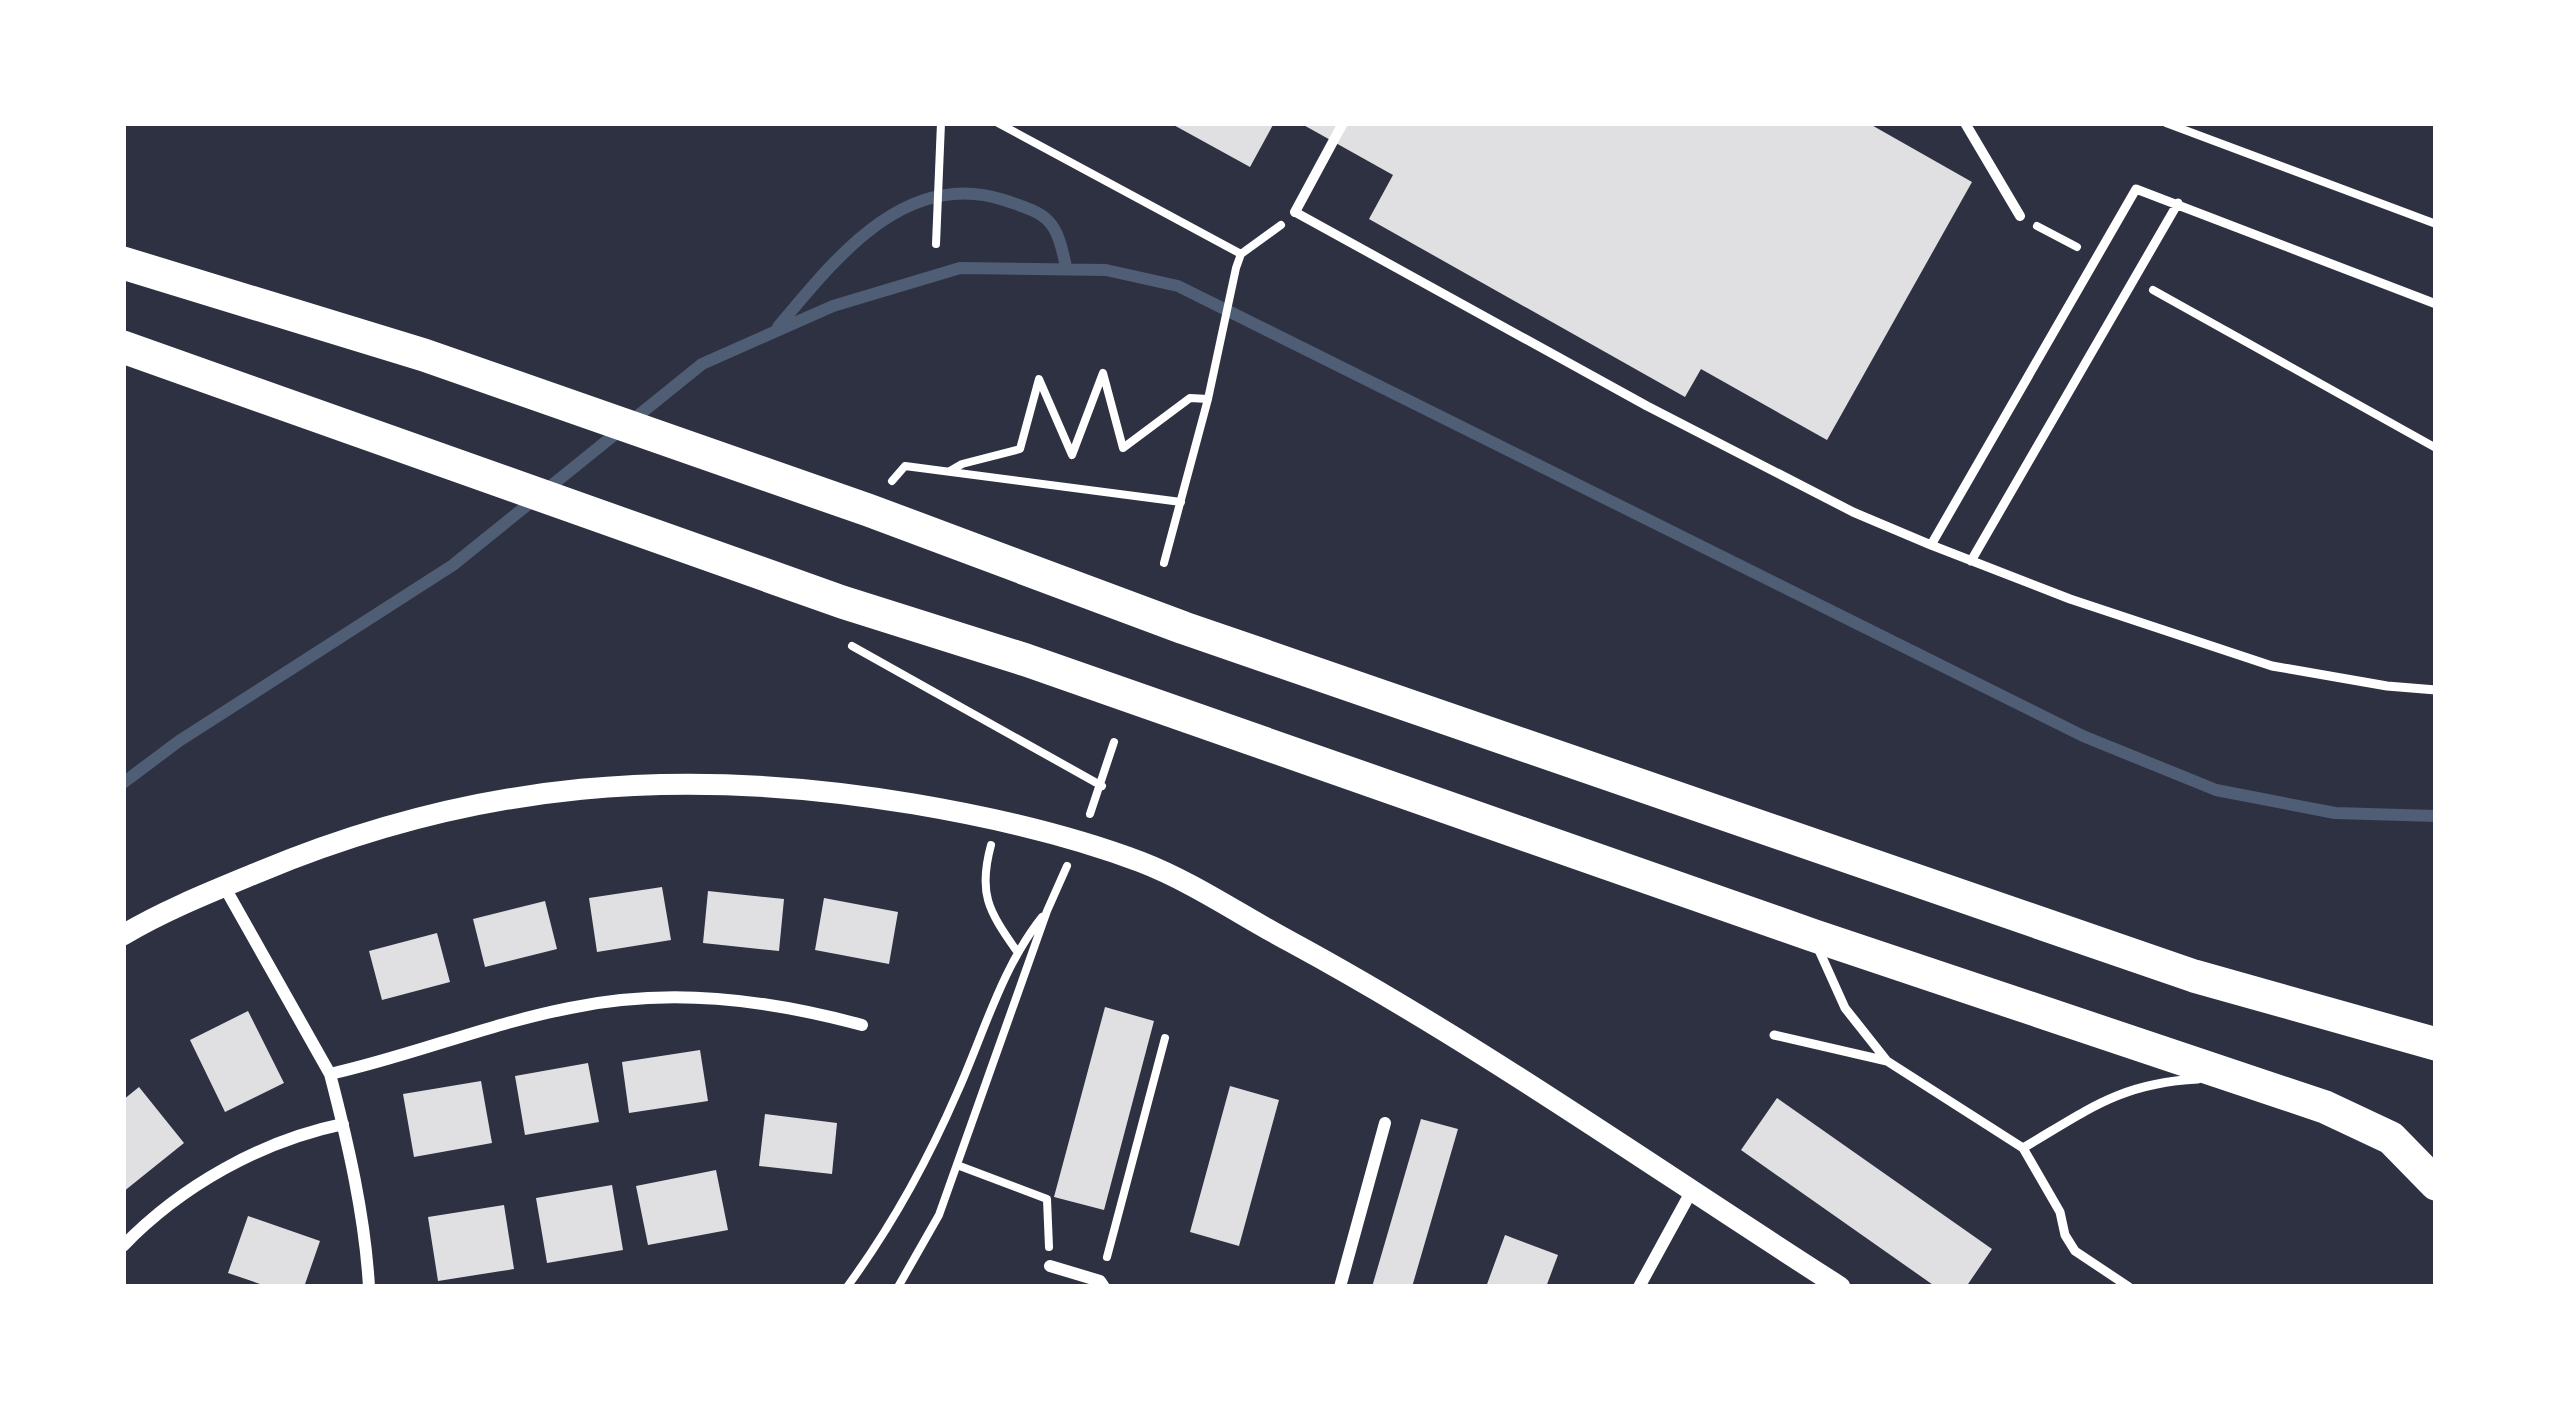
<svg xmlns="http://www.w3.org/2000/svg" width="2559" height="1410" font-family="'Roboto Condensed',sans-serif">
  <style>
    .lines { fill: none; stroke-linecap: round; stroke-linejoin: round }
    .stream { stroke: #4f5d75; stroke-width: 12 }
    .building { fill: #e0e0e3 }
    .path { stroke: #fff; stroke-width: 8 }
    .service { stroke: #fff; stroke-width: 9 }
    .pedestrian { stroke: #fff; stroke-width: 10 }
    .minor { stroke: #fff; stroke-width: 12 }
    .tertiary { stroke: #fff; stroke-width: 21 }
    .trunk { stroke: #fff; stroke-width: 33 }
  </style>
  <rect width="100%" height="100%" fill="#2d3142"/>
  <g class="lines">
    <path class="stream" d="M 778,327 C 835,259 905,168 1004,200 C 1050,215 1056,219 1066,267
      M 123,783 L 179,741 L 453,565 L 702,364 L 833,306 L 960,268 L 1106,270 L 1178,286 L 2083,736 L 2216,790 L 2335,813 L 2436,816"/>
  </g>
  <path class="building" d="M 1170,123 L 1274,123 L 1250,167 Z
    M 1300,123 L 1868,123 L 1972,182 L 1827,440 L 1701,369 L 1685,397 L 1369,219 L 1393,175 Z
    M 662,887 L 671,940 L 597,952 L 589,898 Z
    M 708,891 L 784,899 L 779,951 L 703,943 Z
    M 824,898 L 898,912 L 889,964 L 815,950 Z
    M 545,901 L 557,949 L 485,967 L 473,919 Z
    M 437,933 L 450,982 L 382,1000 L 369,951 Z
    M 1105,1007 L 1154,1021 L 1104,1210 L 1054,1197 Z
    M 248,1011 L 284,1083 L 225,1112 L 190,1040 Z
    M 700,1050 L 708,1101 L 629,1113 L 622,1062 Z
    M 588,1063 L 599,1122 L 525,1135 L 515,1076 Z
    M 481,1081 L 492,1143 L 414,1157 L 403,1094 Z
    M 1230,1086 L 1279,1100 L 1239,1246 L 1190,1232 Z
    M 139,1087 L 184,1143 L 123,1192 L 123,1100 Z
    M 1777,1098 L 1992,1249 L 1966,1287 L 1936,1287 L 1741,1150 Z
    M 765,1114 L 837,1123 L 832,1174 L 759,1166 Z
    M 1421,1119 L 1458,1129 L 1412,1287 L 1372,1287 Z
    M 716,1170 L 728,1230 L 648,1245 L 636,1186 Z
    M 612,1185 L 623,1250 L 547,1263 L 536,1198 Z
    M 504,1205 L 514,1269 L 438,1281 L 428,1217 Z
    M 248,1216 L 320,1241 L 304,1287 L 269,1287 L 228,1273 Z
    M 1505,1235 L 1558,1255 L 1546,1287 L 1486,1287 Z"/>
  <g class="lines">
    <path class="path" d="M 998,123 L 1241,254
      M 2166,123 L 2436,224
      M 2037,226 L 2077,247
      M 936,244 L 941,123
      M 2153,290 L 2436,448
      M 950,471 L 962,464 L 1020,449 L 1039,379 L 1072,455 L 1103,373 L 1123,448 L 1190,398 L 1208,399
      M 892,481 L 905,466 L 1181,502
      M 1164,563 L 1208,399 L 1236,268 L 1241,254 L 1281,225
      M 852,646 L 1102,786
      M 1090,814 L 1114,742
      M 991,845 C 978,893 988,910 1016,950
      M 957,1165 L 1047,1199 L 1049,1247
      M 1107,1257 L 1165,1038
      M 847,1287 C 891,1227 927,1162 957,1093 C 984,1033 1001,969 1042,917
      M 898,1287 L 939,1215 L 1047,911 L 1067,866"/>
    <path class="service" d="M 1295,212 L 1647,406 L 1853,512 L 1931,545 L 2070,599 L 2272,666 L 2387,686 L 2436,690
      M 1931,545 L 2136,189 L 2436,304
      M 1971,561 L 2178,203
      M 1818,948 L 1845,1008 L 1887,1061
      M 1774,1035 L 1887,1061 L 2023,1148 L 2060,1212 L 2065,1235 L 2075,1251 L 2129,1287
      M 2023,1148 C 2088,1110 2120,1083 2198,1079"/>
    <path class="pedestrian" d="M 1965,123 L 2020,216
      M 1295,212 L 1343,123"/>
    <path class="minor" d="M 224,886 L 330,1074 C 411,1056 488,1024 570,1008 C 669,987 765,999 862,1025
      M 330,1074 C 348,1143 365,1216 369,1287
      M 123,1246 C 181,1186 261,1141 343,1124
      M 1050,1266 L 1100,1281 L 1104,1287
      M 1340,1287 L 1385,1123
      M 1639,1287 L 1691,1192"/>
    <path class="tertiary" d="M 123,935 C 165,910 213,891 259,872 C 477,781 682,765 914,804 C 991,817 1067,834 1141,862 C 1193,882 1242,916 1291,942 C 1481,1045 1658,1171 1840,1287"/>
    <path class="trunk" d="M 123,263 L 424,355 L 868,510 L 1184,628 L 2194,976 L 2436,1044
      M 123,347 L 842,602 L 1026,660 L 1812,935 L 2325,1107 L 2391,1138 L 2436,1184"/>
  </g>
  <rect width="2559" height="1410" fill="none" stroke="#ffffff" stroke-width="252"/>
</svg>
